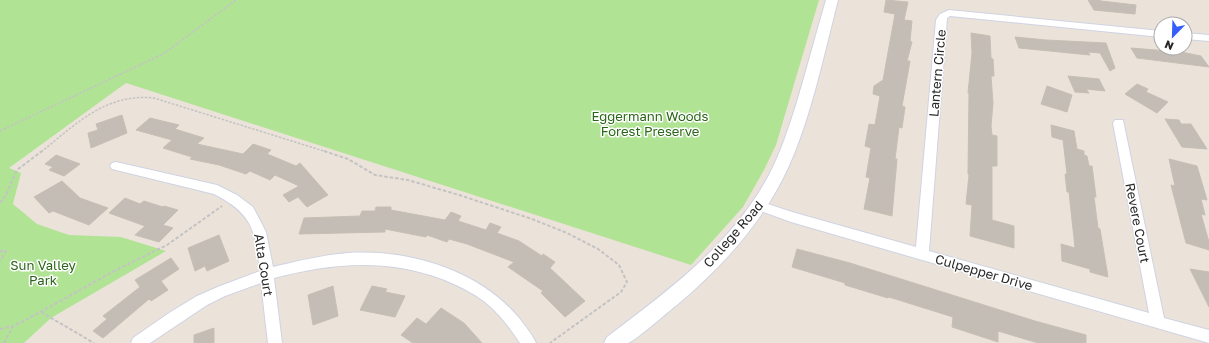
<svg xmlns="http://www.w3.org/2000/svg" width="1209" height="343" font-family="'Golos Text',sans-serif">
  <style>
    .green { fill: #b1e395 }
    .building { fill: #c3bdb6; stroke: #c6bfb3 }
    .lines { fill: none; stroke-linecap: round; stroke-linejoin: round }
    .street-casing { stroke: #cfd3e2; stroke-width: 2 }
    .secondary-casing { stroke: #cfd3e2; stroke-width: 2 }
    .path-far1 { stroke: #c3c3c3; stroke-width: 1.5; stroke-dasharray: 2.5 1.5; stroke-linecap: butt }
    .path { stroke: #c3c3c3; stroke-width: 2; stroke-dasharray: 3.5 2; stroke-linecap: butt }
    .street { fill: #fff; fill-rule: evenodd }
    .secondary { fill: #fff; fill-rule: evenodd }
    .labels { text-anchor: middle; stroke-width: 3; stroke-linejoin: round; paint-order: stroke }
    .street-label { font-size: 13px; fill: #282828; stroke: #fff }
    .park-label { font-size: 13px; fill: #2a6618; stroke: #fff }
  </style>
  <rect width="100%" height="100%" fill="#ebe3da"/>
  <path class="green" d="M 0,0 L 819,0 L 776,145 L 764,170 L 743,207 L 691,265 L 126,83 L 9,168 L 21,173 L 13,204 L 37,224 L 69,235 L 121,237 L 166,251 L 51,318 L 24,343 L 0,343 Z"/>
  <path class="building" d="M 886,0 L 908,2 L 904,20 L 912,21 L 910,41 L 912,42 L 907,61 L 910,61 L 902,106 L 905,107 L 902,128 L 899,127 L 895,159 L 897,159 L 892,216 L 864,209 L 870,178 L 866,177 L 871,148 L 865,146 L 869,124 L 875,125 L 880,96 L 873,94 L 874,86 L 883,80 L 895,14 L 884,12 Z
    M 1088,0 L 1100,0 L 1101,1 L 1136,5 L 1135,14 L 1094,10 Z
    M 971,33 L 990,36 L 991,58 L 993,59 L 994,76 L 991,76 L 993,103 L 991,126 L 992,135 L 997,136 L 997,166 L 992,166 L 992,220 L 1014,226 L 1014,248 L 970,236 L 972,205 L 966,204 L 969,175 L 968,174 L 969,93 L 968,93 L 972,53 Z
    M 1015,37 L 1046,40 L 1106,43 L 1115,68 L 1110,71 L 1100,53 L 1088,52 L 1090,55 L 1019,48 Z
    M 1131,48 L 1181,52 L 1201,56 L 1209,67 L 1137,58 Z
    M 1068,76 L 1099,79 L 1105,91 L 1086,89 L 1089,93 L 1075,92 Z
    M 1137,84 L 1148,89 L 1146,92 L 1168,102 L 1157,113 L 1125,94 Z
    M 1047,86 L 1072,95 L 1067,112 L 1041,104 Z
    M 122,115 L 127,133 L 91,148 L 88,133 L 98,130 L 96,124 Z
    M 150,118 L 179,125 L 175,129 L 204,138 L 197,144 L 243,154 L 253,144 L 271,150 L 267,154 L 296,166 L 300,163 L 328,195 L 307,207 L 298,197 L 289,202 L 283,195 L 299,186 L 275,175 L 270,180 L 250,171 L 246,174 L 219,165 L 190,159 L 192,157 L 163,148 L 172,140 L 136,130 Z
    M 1165,119 L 1179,120 L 1181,124 L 1191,124 L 1207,149 L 1182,147 Z
    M 1051,125 L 1074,131 L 1077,149 L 1084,151 L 1084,155 L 1087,156 L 1089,166 L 1092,166 L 1096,197 L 1094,197 L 1098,228 L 1100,229 L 1108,277 L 1090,272 L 1090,269 L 1062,261 L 1061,244 L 1075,248 L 1069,192 L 1067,192 L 1065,174 L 1067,174 L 1063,140 L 1052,137 Z
    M 56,155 L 80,164 L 64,176 L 49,170 L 53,167 L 45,164 Z
    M 1169,159 L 1197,166 L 1207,200 L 1201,199 L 1205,215 L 1201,214 L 1209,242 L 1209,250 L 1186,243 L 1171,185 L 1175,186 Z
    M 62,181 L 80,198 L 108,208 L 89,225 L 53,211 L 49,213 L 34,197 Z
    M 125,198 L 140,204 L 144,201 L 163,207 L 164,206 L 178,210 L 163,225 L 173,228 L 159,242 L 135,235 L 145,226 L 109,213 Z
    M 376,207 L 391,207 L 391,210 L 445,220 L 451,212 L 461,216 L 458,221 L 486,230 L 490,223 L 501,227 L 497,233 L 519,241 L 542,256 L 543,254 L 555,262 L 550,268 L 585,301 L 565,317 L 541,293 L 543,291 L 508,267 L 514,262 L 467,244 L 449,239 L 447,242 L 427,235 L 426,237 L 385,229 L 385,232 L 299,234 L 304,218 L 360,216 L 362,211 L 375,211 Z
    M 219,235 L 229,261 L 207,271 L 205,266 L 195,271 L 188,248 Z
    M 797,249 L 850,263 L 1035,321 L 1086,335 L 1086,343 L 1038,343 L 998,331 L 998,342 L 952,327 L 953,317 L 889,297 L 888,298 L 845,285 L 845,283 L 792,267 Z
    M 171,258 L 179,269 L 161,281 L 168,290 L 151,301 L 149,299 L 103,338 L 93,331 L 107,319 L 103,316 L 140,287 L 135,280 Z
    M 1190,269 L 1209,272 L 1209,307 Z
    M 333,286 L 338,316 L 313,325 L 308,295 Z
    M 372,286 L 387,289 L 385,292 L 405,296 L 395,317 L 360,310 Z
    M 441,308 L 464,323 L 482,343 L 413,343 L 401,335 L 417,318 L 426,324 Z
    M 214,328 L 214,343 L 194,343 L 194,335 Z"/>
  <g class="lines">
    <g class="street-casing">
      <path id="street" d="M 949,10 L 1161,31 L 1161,37 L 950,16 L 947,18 L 929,251 L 1149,313 L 1113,123 L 1115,120 L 1123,120 L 1164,318 L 1209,330 L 1209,343 L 791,222 L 755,209 L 753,206 L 755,203 L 759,201 L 792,212 L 916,247 L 936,20 L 940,14 Z
        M 1185,33 L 1209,35 L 1209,41 L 1185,39 Z
        M 116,162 L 217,185 L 237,195 L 253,207 L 266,232 L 273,267 C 298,261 322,255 348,253 C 409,249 479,270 519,318 C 525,326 532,334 536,343 L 520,343 C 510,328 499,313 485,302 C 472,292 457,285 442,279 C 386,258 331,263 274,278 L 282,343 L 268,343 L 261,283 L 225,296 L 207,305 L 150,343 L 131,343 L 133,338 L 169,313 L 197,296 L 220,286 L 260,271 C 255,230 253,214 214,194 L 112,169 L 110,166 L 112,163 Z"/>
    </g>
    <g class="secondary-casing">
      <path id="secondary" d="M 826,0 L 838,0 C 824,54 811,118 788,168 C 763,222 723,266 678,304 C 670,310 635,341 628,343 C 621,343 612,343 604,343 L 607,337 C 668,291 732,244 769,175 C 781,152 789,127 797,102 C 807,68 816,34 826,0 Z"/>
    </g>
    <path class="path-far1" d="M 0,131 L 163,54 L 236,0
      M 41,152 C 76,124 106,93 154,98 L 327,152"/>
    <path class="path" d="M 324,151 L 348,159 L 375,175 L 408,180 L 459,195 L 532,219 L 567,233 L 598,249 L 619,265 L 627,282 L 621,292 L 550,343
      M 0,203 L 6,195 L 17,170 L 42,151
      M 0,251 L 6,251 L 0,261
      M 41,312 L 94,343
      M 0,329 L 13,326 L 24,321 L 118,269 L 167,245 L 222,206
      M 4,343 L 13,326"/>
    <use href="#street" class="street"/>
    <use href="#secondary" class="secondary"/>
  </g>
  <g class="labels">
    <g class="street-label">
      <text transform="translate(937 73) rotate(-85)" y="5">Lantern Circle</text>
      <text transform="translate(1138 223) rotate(79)" y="5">Revere Court</text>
      <text transform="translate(733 234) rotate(-49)" y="5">College Road</text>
      <text transform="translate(264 265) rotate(81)" y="5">Alta Court</text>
      <text transform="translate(984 272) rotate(16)" y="5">Culpepper Drive</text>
    </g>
    <g class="park-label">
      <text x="650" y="121">Eggermann Woods<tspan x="650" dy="15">Forest Preserve</tspan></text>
      <text x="43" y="270">Sun Valley<tspan x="43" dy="15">Park</tspan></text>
    </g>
  </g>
  <g transform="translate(1173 36) rotate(203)"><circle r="19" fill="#ffffff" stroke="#a9a9a9"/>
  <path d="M0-3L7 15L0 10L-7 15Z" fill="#355efc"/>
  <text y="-6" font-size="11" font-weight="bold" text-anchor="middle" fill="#282828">N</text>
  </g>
</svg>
